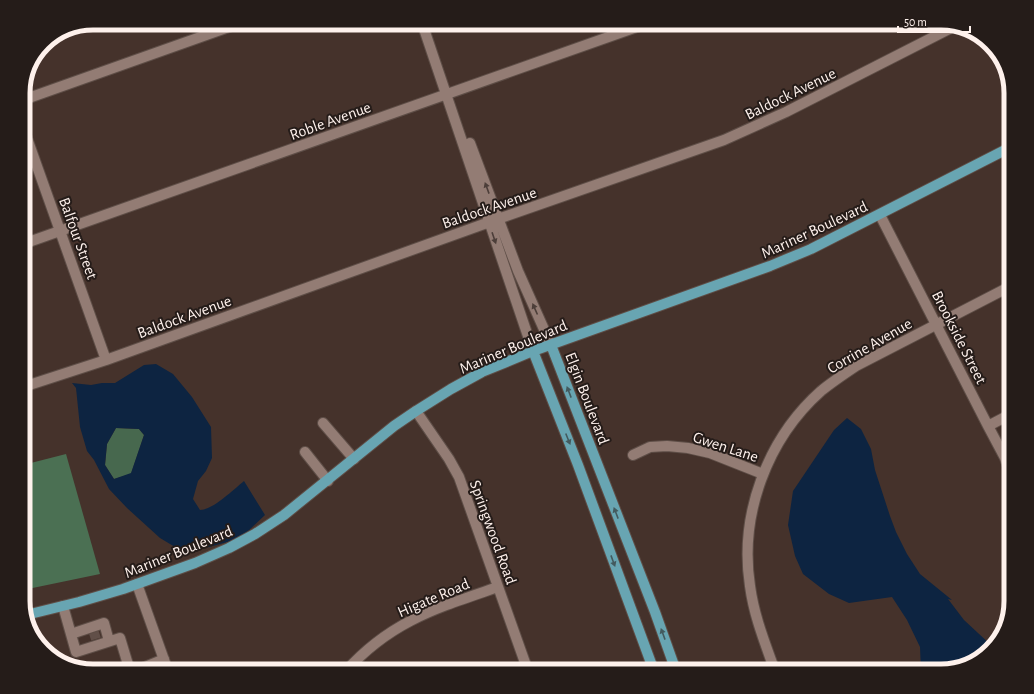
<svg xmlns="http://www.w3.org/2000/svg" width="1034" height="694" font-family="'Alegreya Sans',sans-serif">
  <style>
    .green { fill: #47684e }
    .forest { fill: #4b7053 }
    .water { fill: #0d2441; fill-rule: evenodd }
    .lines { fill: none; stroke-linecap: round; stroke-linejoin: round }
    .minor-tunnel { stroke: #614f48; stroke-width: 10; stroke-dasharray: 10 5; stroke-linecap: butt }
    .minor-casing { stroke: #5e4e47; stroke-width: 12 }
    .major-casing { stroke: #5e4e47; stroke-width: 12 }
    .minor { stroke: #937c74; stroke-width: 10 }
    .major { stroke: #68a5b2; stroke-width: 10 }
    .oneway { fill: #4c3e39 }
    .oneway2 { fill: #435a5e }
    .labels { text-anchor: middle; stroke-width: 4; stroke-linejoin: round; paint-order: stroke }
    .street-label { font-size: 16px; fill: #fef1ec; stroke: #251c19 }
    .rim { fill: none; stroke: #fef1ec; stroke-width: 5 }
  </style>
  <rect width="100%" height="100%" fill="#45322b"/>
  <path class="green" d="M 116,428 L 139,429 L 144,435 L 131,474 L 114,479 L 105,465 L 107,444 Z"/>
  <path class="forest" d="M 66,454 L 100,574 L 23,590 L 23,465 Z"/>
  <path class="water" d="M 156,364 L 173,374 L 192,397 L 211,427 L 212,458 L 206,471 L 198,481 L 193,499 L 200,510 C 213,510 234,489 244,481 L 265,515 L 246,533 L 231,541 L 187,553 L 180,550 L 160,538 L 127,508 L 109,489 L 94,460 L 87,451 L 80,427 L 76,388 L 72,383 L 91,385 L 102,383 L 115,383 L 144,365 ZM 116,428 L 139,429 L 144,435 L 131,473 L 114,479 L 105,465 L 107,444 Z
    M 847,418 L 861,429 L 871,449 L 875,470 L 890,516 L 896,532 L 907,554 L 920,574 L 952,600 L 948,599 L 964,620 L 992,646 L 976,662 L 941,671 L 921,671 L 920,647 L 907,620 L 892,597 L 849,603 L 829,594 L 803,574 L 795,556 L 788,525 L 793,491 L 834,430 Z"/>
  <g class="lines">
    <path class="minor-tunnel" d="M 93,630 L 96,639"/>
    <g class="minor-casing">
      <path id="minor" d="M 422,23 L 533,351
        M 23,100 L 240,23
        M 23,127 L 106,360
        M 470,143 L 518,271 L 551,345
        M 880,215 L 988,426 L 1005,458 L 1011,475
        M 23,244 L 648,23
        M 23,387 L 106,360 L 498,219 L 724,140 L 786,112 L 953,27
        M 416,411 L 449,459 L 459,477 L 528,671
        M 323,423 L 354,459
        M 988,426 L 1011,414
        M 305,452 L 328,481
        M 633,455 L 650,447 L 667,446 L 688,448 L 710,453 L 763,474
        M 137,584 L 168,671
        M 63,606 L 76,652 L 120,638 L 130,671
        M 71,634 L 104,623 L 109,641
        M 135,671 L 164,659
        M 346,671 C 391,621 437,608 498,587
        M 775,671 C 765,643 754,616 750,586 C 739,515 767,439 821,391 C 832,382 844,374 856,366 L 1011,286"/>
    </g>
    <g class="major-casing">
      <path id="major" d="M 551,345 L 655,612 L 676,671
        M 533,351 L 578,465 L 654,671
        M 26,615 L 79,602 L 123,589 L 195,563 L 229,548 L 255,534 L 284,515 L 394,426 L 416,411 L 451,389 L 482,372 L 533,351 L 770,266 L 811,249 L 1011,147"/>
    </g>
    <use href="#minor" class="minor"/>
    <use href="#major" class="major"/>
  </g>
  <defs><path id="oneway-solid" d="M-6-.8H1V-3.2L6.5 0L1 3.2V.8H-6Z"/></defs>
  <g class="oneway">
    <use href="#oneway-solid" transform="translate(487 188) rotate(-110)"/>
    <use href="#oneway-solid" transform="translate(494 238) rotate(71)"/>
    <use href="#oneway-solid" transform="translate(535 309) rotate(-114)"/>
  </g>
  <g class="oneway2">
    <use href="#oneway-solid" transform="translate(569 392) rotate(-111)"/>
    <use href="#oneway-solid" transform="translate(568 439) rotate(68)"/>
    <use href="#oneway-solid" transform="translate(616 513) rotate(-111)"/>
    <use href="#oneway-solid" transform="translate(613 561) rotate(70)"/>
    <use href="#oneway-solid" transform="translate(663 634) rotate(-110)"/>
  </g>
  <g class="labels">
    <g class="street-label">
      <text transform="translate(790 93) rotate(-26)" y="6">Baldock Avenue</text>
      <text transform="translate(330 120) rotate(-20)" y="6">Roble Avenue</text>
      <text transform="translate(489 207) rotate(-19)" y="6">Baldock Avenue</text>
      <text transform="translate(814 229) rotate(-25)" y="6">Mariner Boulevard</text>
      <text transform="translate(79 238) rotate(70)" y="6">Balfour Street</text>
      <text transform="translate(184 316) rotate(-20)" y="6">Baldock Avenue</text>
      <text transform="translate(960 337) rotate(63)" y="6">Brookside Street</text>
      <text transform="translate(869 345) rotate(-30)" y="6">Corrine Avenue</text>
      <text transform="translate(513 346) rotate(-23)" y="6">Mariner Boulevard</text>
      <text transform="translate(588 398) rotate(69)" y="6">Elgin Boulevard</text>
      <text transform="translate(726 446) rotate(18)" y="6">Gwen Lane</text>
      <text transform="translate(494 532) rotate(70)" y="6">Springwood Road</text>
      <text transform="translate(178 551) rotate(-22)" y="6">Mariner Boulevard</text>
      <text transform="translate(433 597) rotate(-23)" y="6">Higate Road</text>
    </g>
  </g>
  <path d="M0 0H1034V694H0ZM93 30H941A63 63 0 0 1 1004 93V601A63 63 0 0 1 941 664H93A63 63 0 0 1 30 601V93A63 63 0 0 1 93 30Z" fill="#251c19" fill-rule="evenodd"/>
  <path class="rim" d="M93 30H941A63 63 0 0 1 1004 93V601A63 63 0 0 1 941 664H93A63 63 0 0 1 30 601V93A63 63 0 0 1 93 30Z"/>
  <path d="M898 26v6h72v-6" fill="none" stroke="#fef1ec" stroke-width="2"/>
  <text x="904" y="26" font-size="12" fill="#fef1ec" stroke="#251c19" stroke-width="3" paint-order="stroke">50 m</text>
</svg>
